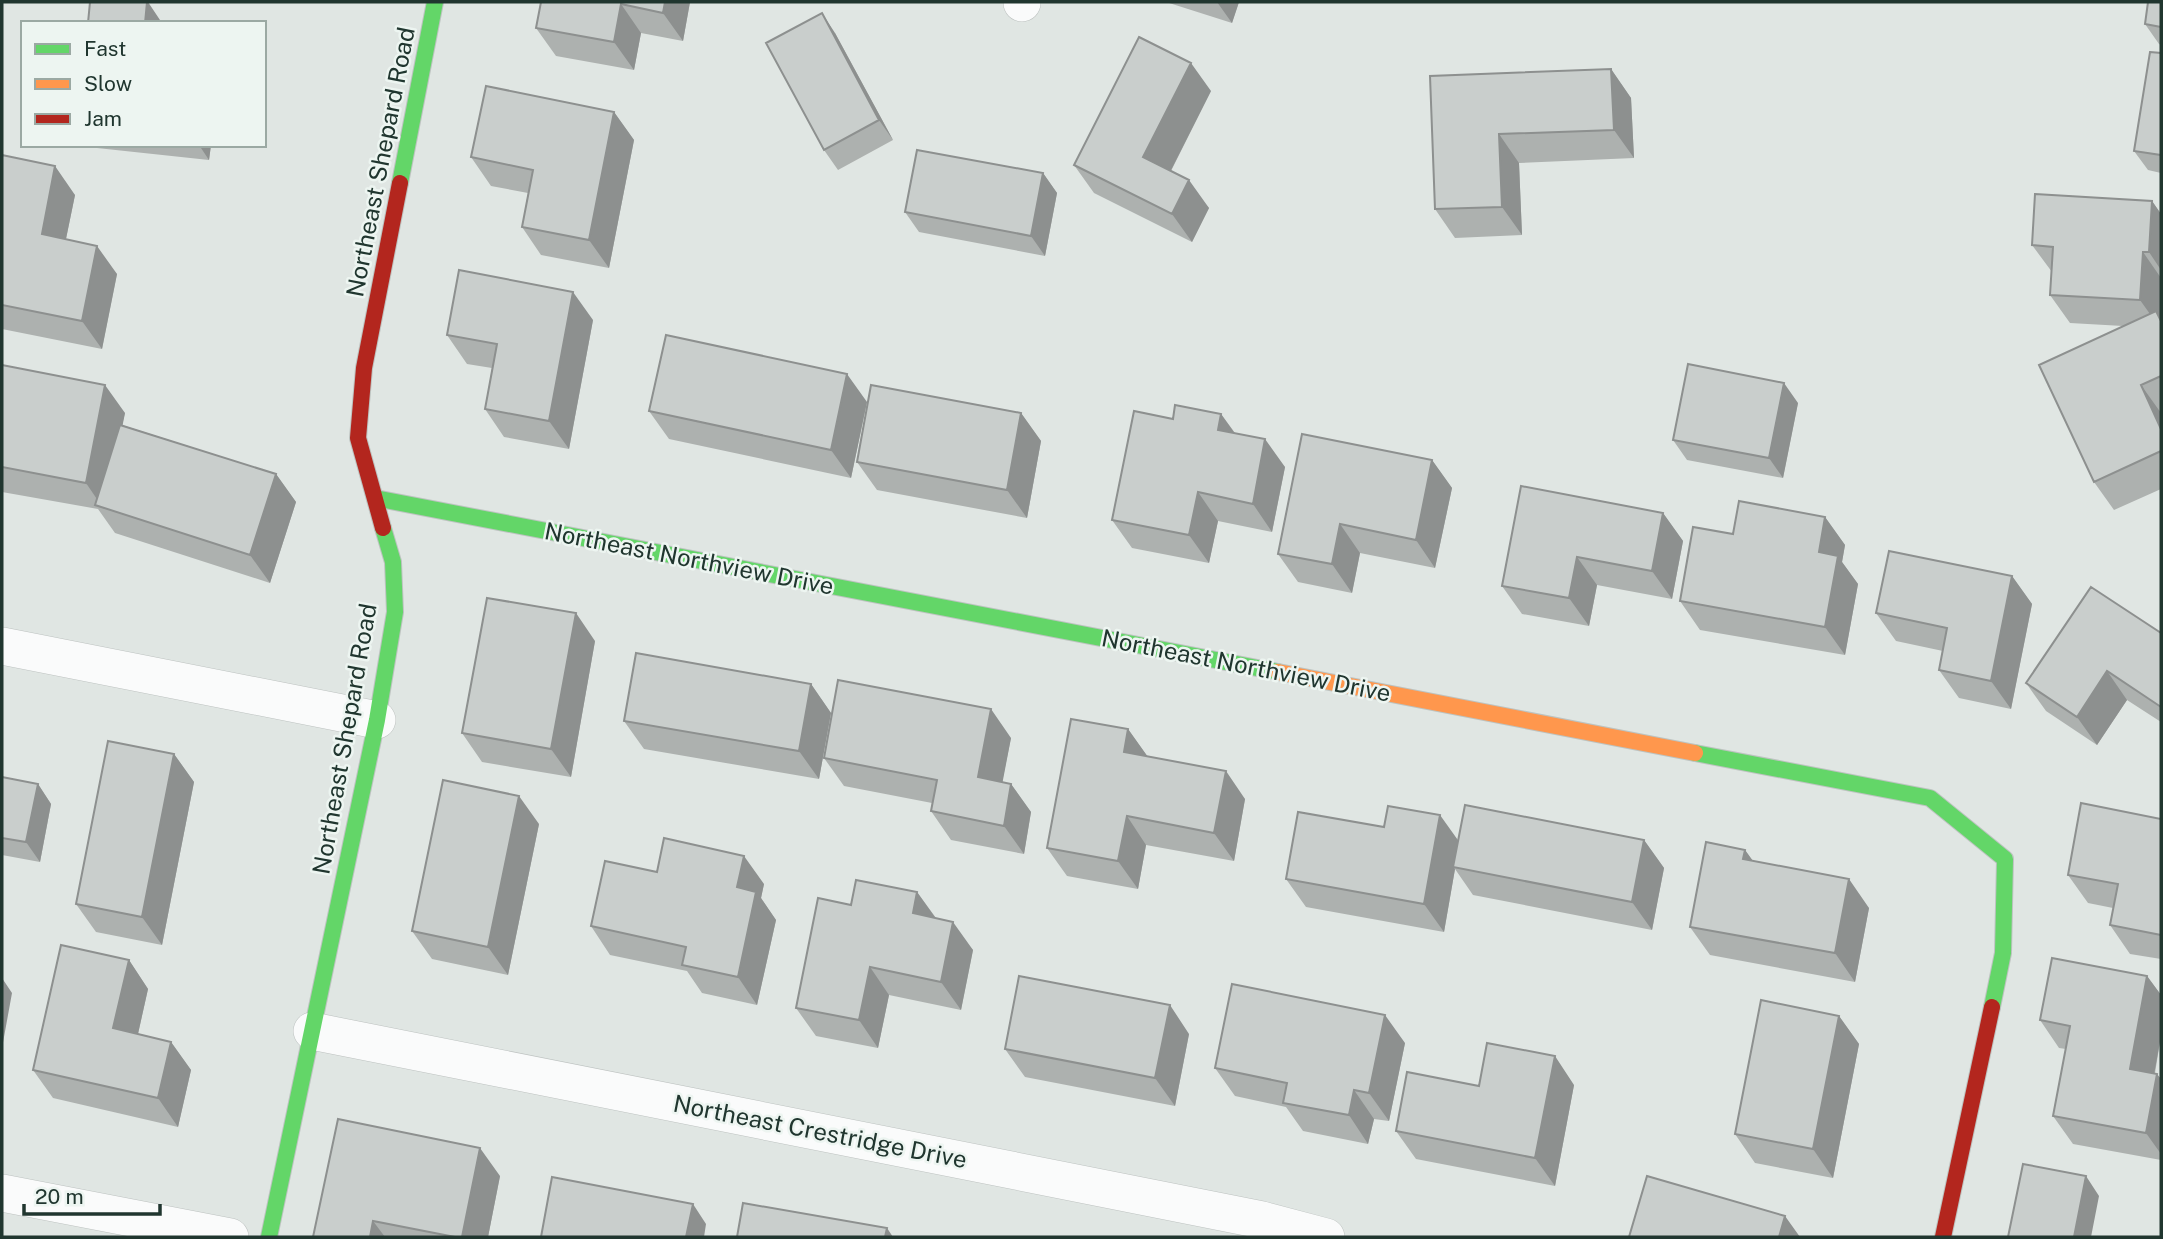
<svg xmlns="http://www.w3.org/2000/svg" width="2163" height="1239" font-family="'Public Sans',sans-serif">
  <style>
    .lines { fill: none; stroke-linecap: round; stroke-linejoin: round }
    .street-casing { stroke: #bdc2c0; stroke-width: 38 }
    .fast-casing { stroke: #bdc3c0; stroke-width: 18 }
    .slow-casing { stroke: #bdc3c0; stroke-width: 18 }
    .jam-casing { stroke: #bdc3c0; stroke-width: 18 }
    .street { stroke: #fafbfb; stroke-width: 37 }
    .fast { stroke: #63d668; stroke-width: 16 }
    .slow { stroke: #ff974d; stroke-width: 16 }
    .jam { stroke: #b3261e; stroke-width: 16 }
    .wall { fill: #adb1af }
    .shaded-wall { fill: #8d908f }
    .building { fill: #c9cecc; stroke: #8d908f; stroke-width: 2 }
    .labels { text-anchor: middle; stroke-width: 5; stroke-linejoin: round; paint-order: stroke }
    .street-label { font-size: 24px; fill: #20362f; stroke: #edf5f1 }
  </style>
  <rect width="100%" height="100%" fill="#e0e6e3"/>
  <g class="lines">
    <g class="street-casing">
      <path id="street" d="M 1022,3 L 1022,2
        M 2,646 L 377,720
        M 312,1031 L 1262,1220 L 1326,1237
        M 2,1193 L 230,1237"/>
    </g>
    <g class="fast-casing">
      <path id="fast" d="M 400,183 L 435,2
        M 375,498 L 1278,672
        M 1695,753 L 1930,798 L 2005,859 L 2003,953 L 1992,1007
        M 269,1237 L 377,720 L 395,612 L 393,562 L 383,528"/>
    </g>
    <g class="slow-casing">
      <path id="slow" d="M 1278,672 L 1695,753"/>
    </g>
    <g class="jam-casing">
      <path id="jam" d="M 383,528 L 358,438 L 364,368 L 400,183
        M 1943,1237 L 1992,1007"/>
    </g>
    <use href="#street" class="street"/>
    <use href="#fast" class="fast"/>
    <use href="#slow" class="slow"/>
    <use href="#jam" class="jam"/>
  </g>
  <path class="wall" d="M 541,2 L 690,2 L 683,41 L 641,33 L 634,70 L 556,56 L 536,28 Z
    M 1166,2 L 1239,2 L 1232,23 Z
    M 2161,2 L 2161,45 L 2159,44 L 2145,24 Z
    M 835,33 L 893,140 L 838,170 L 824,150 Z
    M 2161,53 L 2161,173 L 2148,170 L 2134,151 Z
    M 1611,69 L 1631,98 L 1634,158 L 1519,163 L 1522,235 L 1455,238 L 1435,209 L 1430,76 Z
    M 1211,91 L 1171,171 L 1209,208 L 1192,242 L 1094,193 L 1074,165 Z
    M 614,112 L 634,140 L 609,268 L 541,255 L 522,227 L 528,193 L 491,186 L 471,157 Z
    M 95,145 L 211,145 L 209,160 L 97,148 Z
    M 2,155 L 75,195 L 66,239 L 117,274 L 102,349 L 2,329 Z
    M 1043,173 L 1057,193 L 1045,256 L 919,232 L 905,212 Z
    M 2152,201 L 2161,214 L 2161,489 L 2114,510 L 2094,482 L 2123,326 L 2070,323 L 2050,295 L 2052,272 L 2032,245 Z
    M 593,320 L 569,449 L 504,437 L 485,409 L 492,368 L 467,364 L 447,335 Z
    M 2,365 L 125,413 L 122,425 L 276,474 L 296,502 L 270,583 L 115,533 L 98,509 L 2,492 L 2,495 Z
    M 867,402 L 851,478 L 669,439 L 649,411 Z
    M 1798,403 L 1783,478 L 1687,460 L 1673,440 Z
    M 1021,413 L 1041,441 L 1027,518 L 877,490 L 857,462 Z
    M 1221,414 L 1235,433 L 1285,467 L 1272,532 L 1218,521 L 1209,563 L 1132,548 L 1112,520 L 1173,419 Z
    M 1432,460 L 1452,488 L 1435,568 L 1360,553 L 1352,593 L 1298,582 L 1278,554 Z
    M 1663,513 L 1683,541 L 1672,599 L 1597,585 L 1589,626 L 1522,614 L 1502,586 Z
    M 1825,517 L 1845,545 L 1842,562 L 1858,584 L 1845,655 L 1700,630 L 1680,601 L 1733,534 Z
    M 2012,576 L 2032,604 L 2011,709 L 1959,698 L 1939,670 L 1943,651 L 1896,641 L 1876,613 Z
    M 2161,633 L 2161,722 L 2127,700 L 2097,745 L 2046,711 L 2026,683 Z
    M 595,641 L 571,777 L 482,762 L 462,733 Z
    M 811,684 L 831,713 L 819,779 L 644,749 L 624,721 Z
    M 1128,729 L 1147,756 L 1245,799 L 1234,861 L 1146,845 L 1138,889 L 1067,876 L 1047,848 Z
    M 1011,738 L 1002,782 L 1011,784 L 1031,812 L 1024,854 L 951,840 L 931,811 L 932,803 L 844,786 L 824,758 Z
    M 174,754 L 194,782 L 162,945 L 96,932 L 76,904 Z
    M 2,777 L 38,784 L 51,804 L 40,862 L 2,855 Z
    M 2161,819 L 2161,959 L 2130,954 L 2110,925 L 2113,908 L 2088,903 L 2068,875 Z
    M 539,824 L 508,975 L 432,959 L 412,931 Z
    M 1644,840 L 1664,868 L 1652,930 L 1473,895 L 1455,869 L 1444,932 L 1306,907 L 1286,879 L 1458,842 Z
    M 1745,850 L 1753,861 L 1869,908 L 1855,982 L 1710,955 L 1690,927 Z
    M 657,872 L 764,884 L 761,898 L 776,920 L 757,1005 L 702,993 L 687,971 L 610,955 L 591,926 Z
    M 917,892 L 936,918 L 973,950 L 961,1010 L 889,995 L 878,1048 L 816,1036 L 796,1008 L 851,905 Z
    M 129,960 L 148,989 L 138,1034 L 171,1042 L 191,1070 L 178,1127 L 53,1098 L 33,1070 Z
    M 2147,976 L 2161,995 L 2161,1036 L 2155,1073 L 2161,1079 L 2161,1160 L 2073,1144 L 2053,1116 L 2066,1049 L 2059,1048 L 2040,1020 Z
    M 1839,1016 L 1859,1044 L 1833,1178 L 1755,1163 L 1735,1134 Z
    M 1189,1034 L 1175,1106 L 1025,1077 L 1005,1049 Z
    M 1405,1043 L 1389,1121 L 1374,1119 L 1368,1144 L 1303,1131 L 1286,1107 L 1235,1096 L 1215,1068 Z
    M 1574,1085 L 1555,1186 L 1416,1159 L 1396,1131 L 1479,1086 Z
    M 500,1176 L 488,1237 L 313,1237 Z"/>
  <path class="shaded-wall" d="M 147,2 L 148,2 L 162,23 L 145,23 Z
    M 665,2 L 690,2 L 683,41 L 663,13 Z
    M 1217,2 L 1239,2 L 1232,23 Z
    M 621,4 L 641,33 L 634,70 L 614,42 Z
    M 822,13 L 835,33 L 893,140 L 879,120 Z
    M 1191,63 L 1211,91 L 1163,186 L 1143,157 Z
    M 1611,69 L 1631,98 L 1634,158 L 1614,130 Z
    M 614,112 L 634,140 L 609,268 L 589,240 Z
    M 1499,134 L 1519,163 L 1522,235 L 1502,207 Z
    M 199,145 L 211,145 L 209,160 Z
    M 55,166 L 75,195 L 61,263 L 42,234 Z
    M 1043,173 L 1057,193 L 1045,256 L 1031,236 Z
    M 1189,180 L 1209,208 L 1192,242 L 1172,214 Z
    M 2152,201 L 2161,214 L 2161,270 L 2149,252 Z
    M 97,246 L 117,274 L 102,349 L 82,321 Z
    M 2143,252 L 2161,278 L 2161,321 L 2160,328 L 2140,300 Z
    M 573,292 L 593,320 L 569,449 L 549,421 Z
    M 847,374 L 867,402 L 851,478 L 831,450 Z
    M 1784,383 L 1798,403 L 1783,478 L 1769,458 Z
    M 105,385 L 125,413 L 106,509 L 103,508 L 86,483 Z
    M 2141,385 L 2161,413 L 2161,429 Z
    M 1021,413 L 1041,441 L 1027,518 L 1007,490 Z
    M 1221,414 L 1241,442 L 1218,430 Z
    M 1265,439 L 1285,467 L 1272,532 L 1253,504 Z
    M 1432,460 L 1452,488 L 1435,568 L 1416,540 Z
    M 276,474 L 296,502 L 270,583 L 250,555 Z
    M 1198,492 L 1218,521 L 1209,563 L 1189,535 Z
    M 1663,513 L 1683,541 L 1672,599 L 1652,571 Z
    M 1825,517 L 1845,545 L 1842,562 L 1858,584 L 1845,655 L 1825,627 L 1819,552 Z
    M 1340,524 L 1360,553 L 1352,593 L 1332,564 Z
    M 1577,557 L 1597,585 L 1589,626 L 1569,598 Z
    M 2012,576 L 2032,604 L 2011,709 L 1991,681 Z
    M 576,613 L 595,641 L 571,777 L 551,749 Z
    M 2107,671 L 2127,700 L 2097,745 L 2077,717 Z
    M 811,684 L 831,713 L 819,779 L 799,751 Z
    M 991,709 L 1011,738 L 998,806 L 978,777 Z
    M 1128,729 L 1148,757 L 1124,752 Z
    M 174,754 L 194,782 L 162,945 L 142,917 Z
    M 1226,771 L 1245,799 L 1234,861 L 1214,833 Z
    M 38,784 L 51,804 L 40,862 L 26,842 Z
    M 1011,784 L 1031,812 L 1024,854 L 1004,826 Z
    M 519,796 L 539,824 L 508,975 L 488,947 Z
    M 1440,815 L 1460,843 L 1453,867 L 1455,869 L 1444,932 L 1424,904 Z
    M 1127,816 L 1146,845 L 1138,889 L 1118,861 Z
    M 1644,840 L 1664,868 L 1652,930 L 1632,902 Z
    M 1745,850 L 1765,878 L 1743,859 Z
    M 744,856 L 764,884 L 761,898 L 776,920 L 757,1005 L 738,977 L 737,887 Z
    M 1849,879 L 1869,908 L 1855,982 L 1835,953 Z
    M 917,892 L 937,920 L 913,913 Z
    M 953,922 L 973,950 L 961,1010 L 941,982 Z
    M 129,960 L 148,989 L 133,1056 L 113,1028 Z
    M 870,967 L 889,995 L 878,1048 L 859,1020 Z
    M 2147,976 L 2161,995 L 2161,1036 L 2150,1097 L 2130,1069 Z
    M 2,978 L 12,993 L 2,1048 Z
    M 1170,1005 L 1189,1034 L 1175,1106 L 1155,1078 Z
    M 1385,1015 L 1405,1043 L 1389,1121 L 1369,1093 Z
    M 1839,1016 L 1859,1044 L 1833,1178 L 1813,1149 Z
    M 171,1042 L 191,1070 L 178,1127 L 158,1098 Z
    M 1555,1056 L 1574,1085 L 1555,1186 L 1535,1158 Z
    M 2157,1074 L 2161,1079 L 2161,1154 L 2146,1133 Z
    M 1354,1090 L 1374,1119 L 1368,1144 L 1349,1115 Z
    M 480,1148 L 500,1176 L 488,1237 L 462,1237 Z
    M 2086,1176 L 2099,1196 L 2091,1237 L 2074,1237 Z
    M 693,1204 L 706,1224 L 704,1237 L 686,1237 Z
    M 1785,1216 L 1800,1237 L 1779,1237 Z
    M 373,1221 L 385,1237 L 370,1237 Z
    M 887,1228 L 893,1237 L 885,1237 Z"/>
  <path class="building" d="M 90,2 L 147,2 L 145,23 L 88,23 Z
    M 541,2 L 665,2 L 663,13 L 621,4 L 614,42 L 536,28 Z
    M 2148,2 L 2161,2 L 2161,27 L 2145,24 Z
    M 822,13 L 879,120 L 824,150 L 766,43 Z
    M 1139,37 L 1191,63 L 1143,157 L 1189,180 L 1172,214 L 1074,165 Z
    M 2150,52 L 2161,53 L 2161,155 L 2134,151 Z
    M 1611,69 L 1614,130 L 1499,134 L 1502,207 L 1435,209 L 1430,76 Z
    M 486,86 L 614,112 L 589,240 L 522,227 L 533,170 L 471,157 Z
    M 917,150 L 1043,173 L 1031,236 L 905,212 Z
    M 2,155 L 55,166 L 42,234 L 97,246 L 82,321 L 2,305 Z
    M 2035,194 L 2152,201 L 2149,252 L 2143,252 L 2140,300 L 2050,295 L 2053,247 L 2032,245 Z
    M 459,270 L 573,292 L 549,421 L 485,409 L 497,344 L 447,335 Z
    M 2156,311 L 2161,321 L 2161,376 L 2141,385 L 2161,429 L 2161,451 L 2094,482 L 2039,365 Z
    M 666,335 L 847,374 L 831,450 L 649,411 Z
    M 1688,364 L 1784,383 L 1769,458 L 1673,440 Z
    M 2,365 L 105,385 L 86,483 L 2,467 Z
    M 871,385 L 1021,413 L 1007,490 L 857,462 Z
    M 1175,405 L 1221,414 L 1218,430 L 1265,439 L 1253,504 L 1198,492 L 1189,535 L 1112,520 L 1134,411 L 1173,419 Z
    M 120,425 L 276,474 L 250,555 L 95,505 Z
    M 1302,434 L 1432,460 L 1416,540 L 1340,524 L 1332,564 L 1278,554 Z
    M 1521,486 L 1663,513 L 1652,571 L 1577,557 L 1569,598 L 1502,586 Z
    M 1739,501 L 1825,517 L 1819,552 L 1838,556 L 1825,627 L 1680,601 L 1693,527 L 1733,534 Z
    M 1889,551 L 2012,576 L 1991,681 L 1939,670 L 1947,628 L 1876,613 Z
    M 2091,587 L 2161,633 L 2161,707 L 2107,671 L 2077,717 L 2026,683 Z
    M 487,598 L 576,613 L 551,749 L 462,733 Z
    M 636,653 L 811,684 L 799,751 L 624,721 Z
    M 838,680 L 991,709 L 978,777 L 1011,784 L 1004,826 L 931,811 L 937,780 L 824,758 Z
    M 1071,719 L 1128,729 L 1124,752 L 1226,771 L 1214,833 L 1127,816 L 1118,861 L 1047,848 Z
    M 108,741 L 174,754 L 142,917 L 76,904 Z
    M 2,777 L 38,784 L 26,842 L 2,838 Z
    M 443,780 L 519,796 L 488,947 L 412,931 Z
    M 2081,803 L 2161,819 L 2161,935 L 2110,925 L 2118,884 L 2068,875 Z
    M 1465,805 L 1644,840 L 1632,902 L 1453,867 Z
    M 1388,806 L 1440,815 L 1424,904 L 1286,879 L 1298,812 L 1384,827 Z
    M 664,838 L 744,856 L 737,887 L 756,892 L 738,977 L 682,965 L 686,947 L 591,926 L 605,861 L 657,872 Z
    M 1706,842 L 1745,850 L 1743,859 L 1849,879 L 1835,953 L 1690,927 Z
    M 856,880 L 917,892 L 913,913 L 953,922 L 941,982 L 870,967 L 859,1020 L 796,1008 L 818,898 L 851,905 Z
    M 61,945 L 129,960 L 113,1028 L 171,1042 L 158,1098 L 33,1070 Z
    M 2052,958 L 2147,976 L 2130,1069 L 2157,1074 L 2146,1133 L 2053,1116 L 2070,1026 L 2040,1020 Z
    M 1019,976 L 1170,1005 L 1155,1078 L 1005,1049 Z
    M 1232,984 L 1385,1015 L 1369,1093 L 1354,1090 L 1349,1115 L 1283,1103 L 1287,1083 L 1215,1068 Z
    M 1761,1000 L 1839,1016 L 1813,1149 L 1735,1134 Z
    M 1487,1043 L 1555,1056 L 1535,1158 L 1396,1131 L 1407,1072 L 1479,1086 Z
    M 338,1119 L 480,1148 L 462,1237 L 455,1237 L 373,1221 L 370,1237 L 313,1237 Z
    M 2023,1164 L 2086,1176 L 2074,1237 L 2008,1237 Z
    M 1647,1176 L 1785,1216 L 1779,1237 L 1629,1237 Z
    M 552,1177 L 693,1204 L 686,1237 L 541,1237 Z
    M 743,1203 L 887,1228 L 885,1237 L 737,1237 Z"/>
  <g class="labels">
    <g class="street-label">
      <text transform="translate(381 162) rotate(-79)" y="8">Northeast Shepard Road</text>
      <text transform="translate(689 559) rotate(11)" y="8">Northeast Northview Drive</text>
      <text transform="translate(1246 666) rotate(11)" y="8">Northeast Northview Drive</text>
      <text transform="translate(345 739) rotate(-80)" y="8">Northeast Shepard Road</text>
      <text transform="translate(820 1132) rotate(11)" y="8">Northeast Crestridge Drive</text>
    </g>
  </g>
  <rect width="2163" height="1239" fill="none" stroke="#20362f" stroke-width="7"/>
  <rect x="21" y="21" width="245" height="126" fill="#edf5f1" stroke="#9ba9a3" stroke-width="2"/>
  <rect x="35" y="44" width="35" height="10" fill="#63d668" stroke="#9ba9a3" stroke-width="2"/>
  <text x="84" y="56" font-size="21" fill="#20362f">Fast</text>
  <rect x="35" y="79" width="35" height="10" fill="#ff974d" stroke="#9ba9a3" stroke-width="2"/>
  <text x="84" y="91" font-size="21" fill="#20362f">Slow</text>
  <rect x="35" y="114" width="35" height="10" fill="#b3261e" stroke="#9ba9a3" stroke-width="2"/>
  <text x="84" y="126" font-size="21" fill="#20362f">Jam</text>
  <path d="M24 1204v10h136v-10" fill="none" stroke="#20362f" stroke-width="3.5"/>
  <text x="35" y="1204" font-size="21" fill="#20362f" stroke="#edf5f1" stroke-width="5" paint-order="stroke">20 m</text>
</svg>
